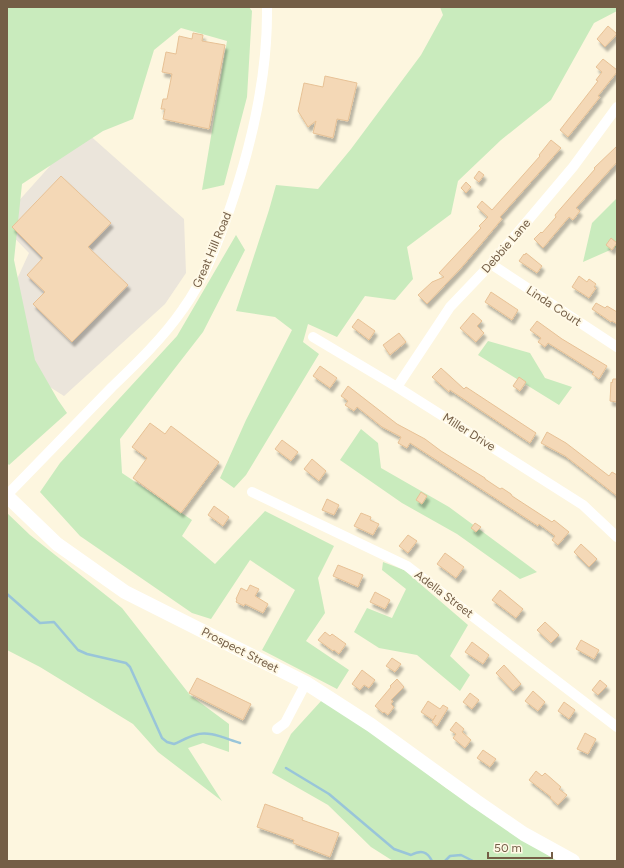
<svg xmlns="http://www.w3.org/2000/svg" width="624" height="868" font-family="Figtree,sans-serif">
  <style>
    .industrial { fill: #ebe5db }
    .green { fill: #c9ebbd }
    .lines { fill: none; stroke-linecap: round; stroke-linejoin: round }
    .stream { stroke: #99c5d9; stroke-width: 2.5 }
    .building { fill: #f4d8b6; stroke: #e7c195; filter: url(#shadow) }
    .street { stroke: #fff; stroke-width: 10 }
    .secondary { stroke: #fff; stroke-width: 14 }
    .labels { text-anchor: middle; stroke-width: 4; stroke-linejoin: round; paint-order: stroke }
    .street-label { font-size: 12px; fill: #745e46; stroke: #fff9e6 }
  </style>
  <defs>
    <filter id="shadow"><feDropShadow dx="2.5" dy="4.5" stdDeviation="1" flood-color="#0004"/></filter>
  </defs>
  <rect width="100%" height="100%" fill="#fdf6df"/>
  <path class="industrial" d="M 69,117 L 184,219 L 186,273 L 165,304 L 64,396 L 28,373 L 12,290 L 29,253 L 7,230 L 7,214 L 50,166 L 35,151 Z"/>
  <path class="green" d="M 7,7 L 249,7 L 252,11 L 247,97 L 224,185 L 202,190 L 227,41 L 181,28 L 154,50 L 133,119 L 103,131 L 22,184 L 14,260 L 35,360 L 58,400 L 67,413 L 9,465 L 7,463 Z
    M 440,7 L 617,7 L 617,11 L 594,23 L 551,100 L 501,140 L 458,181 L 451,214 L 407,247 L 413,279 L 395,300 L 365,296 L 337,337 L 308,324 L 303,342 L 319,354 L 246,475 L 234,488 L 220,478 L 246,420 L 292,330 L 275,317 L 236,311 L 269,210 L 276,185 L 318,189 L 351,149 L 421,55 L 443,15 Z
    M 617,198 L 617,247 L 583,262 L 592,223 Z
    M 236,235 L 245,250 L 203,332 L 120,439 L 122,473 L 192,520 L 182,536 L 215,564 L 265,511 L 334,546 L 318,578 L 325,613 L 306,641 L 349,670 L 337,689 L 262,650 L 295,590 L 250,560 L 211,619 L 192,613 L 80,536 L 40,492 L 60,463 L 177,336 Z
    M 488,341 L 530,353 L 545,378 L 572,387 L 559,405 L 478,355 Z
    M 361,429 L 378,443 L 381,468 L 449,507 L 537,572 L 520,579 L 457,534 L 402,503 L 340,460 Z
    M 7,513 L 30,535 L 122,608 L 190,695 L 229,724 L 229,752 L 203,743 L 188,748 L 222,801 L 158,752 L 133,724 L 40,667 L 7,650 Z
    M 383,562 L 404,570 L 468,625 L 450,656 L 470,675 L 460,691 L 417,655 L 379,648 L 354,632 L 367,608 L 392,618 L 406,589 L 382,570 Z
    M 322,700 L 374,733 L 446,788 L 557,861 L 393,861 L 371,847 L 328,805 L 272,773 L 291,734 Z"/>
  <g class="lines">
    <path class="stream" d="M 7,594 L 40,623 L 54,622 L 78,650 L 87,654 L 126,663 L 130,667 L 162,738 L 167,742 L 174,744 C 181,741 188,737 195,735 C 209,730 226,739 240,743
      M 286,768 L 329,794 L 394,849 L 411,855 C 421,850 427,851 432,861
      M 445,861 L 450,856 L 461,855 L 473,861"/>
  </g>
  <path class="building" d="M 608,26 L 617,34 L 605,47 L 597,39 Z
    M 193,33 L 203,35 L 202,41 L 225,45 L 209,129 L 163,119 L 165,109 L 161,109 L 163,99 L 167,99 L 172,74 L 162,72 L 166,52 L 176,54 L 179,36 L 192,39 Z
    M 603,59 L 617,70 L 617,72 L 598,96 L 600,97 L 568,137 L 560,130 L 598,81 L 596,80 L 602,72 L 596,67 Z
    M 325,76 L 357,83 L 348,121 L 337,119 L 333,138 L 313,133 L 316,121 L 308,127 L 298,111 L 304,83 L 323,87 Z
    M 551,140 L 561,148 L 500,217 L 502,219 L 462,267 L 427,304 L 418,295 L 432,282 L 444,277 L 439,273 L 481,228 L 479,226 L 488,217 L 477,207 L 482,201 L 492,210 L 540,156 L 539,155 Z
    M 617,146 L 617,162 L 576,208 L 580,211 L 573,220 L 569,217 L 543,248 L 534,239 L 541,232 L 542,233 L 556,217 L 555,215 L 595,169 L 594,168 Z
    M 479,171 L 484,175 L 479,182 L 474,178 Z
    M 61,176 L 111,223 L 88,247 L 128,285 L 72,342 L 33,304 L 45,292 L 27,275 L 43,258 L 12,227 Z
    M 466,182 L 471,187 L 466,193 L 461,188 Z
    M 611,238 L 617,243 L 612,250 L 606,245 Z
    M 526,253 L 542,266 L 537,273 L 519,261 L 524,254 L 525,255 Z
    M 579,276 L 587,282 L 589,279 L 596,284 L 594,287 L 596,288 L 589,298 L 572,287 Z
    M 491,292 L 518,310 L 512,320 L 485,302 Z
    M 596,303 L 605,308 L 607,306 L 617,312 L 617,324 L 612,321 L 611,322 L 592,309 Z
    M 473,313 L 482,321 L 477,326 L 484,333 L 476,342 L 460,328 Z
    M 358,319 L 375,331 L 369,340 L 352,327 Z
    M 537,321 L 562,339 L 607,366 L 599,379 L 592,374 L 594,372 L 548,343 L 545,347 L 538,342 L 541,338 L 530,330 Z
    M 399,333 L 406,342 L 390,355 L 383,345 Z
    M 320,366 L 337,378 L 330,388 L 313,376 Z
    M 441,368 L 464,389 L 466,387 L 536,433 L 530,443 L 450,390 L 449,392 L 432,377 Z
    M 519,377 L 526,382 L 520,391 L 513,386 Z
    M 613,379 L 617,379 L 617,402 L 610,401 L 611,382 L 612,383 Z
    M 348,386 L 397,424 L 425,439 L 441,451 L 485,478 L 485,479 L 500,489 L 502,488 L 511,494 L 512,496 L 552,522 L 554,520 L 569,532 L 558,545 L 552,540 L 555,536 L 539,524 L 538,526 L 410,443 L 407,448 L 398,443 L 401,437 L 382,427 L 357,407 L 354,411 L 345,405 L 348,401 L 341,396 Z
    M 150,423 L 165,434 L 171,426 L 219,462 L 181,513 L 133,478 L 147,458 L 132,447 Z
    M 547,432 L 566,443 L 609,476 L 612,472 L 617,475 L 617,496 L 565,456 L 541,443 Z
    M 282,440 L 298,452 L 291,461 L 275,449 Z
    M 312,459 L 326,471 L 319,481 L 304,469 Z
    M 421,492 L 427,496 L 422,504 L 416,500 Z
    M 327,499 L 339,505 L 334,515 L 322,510 Z
    M 214,506 L 229,517 L 223,526 L 208,515 Z
    M 361,513 L 371,517 L 370,520 L 379,524 L 373,535 L 354,526 Z
    M 475,523 L 481,527 L 476,532 L 471,528 Z
    M 408,535 L 417,541 L 408,553 L 399,546 Z
    M 581,544 L 597,559 L 589,567 L 574,552 Z
    M 445,553 L 464,567 L 456,578 L 437,564 Z
    M 338,565 L 363,575 L 358,587 L 333,576 Z
    M 250,585 L 259,589 L 255,596 L 268,604 L 263,613 L 245,604 L 244,606 L 236,602 L 237,600 L 236,599 L 241,588 L 247,591 Z
    M 500,590 L 523,609 L 516,618 L 492,600 Z
    M 375,592 L 390,600 L 385,609 L 370,602 Z
    M 545,622 L 559,635 L 551,643 L 537,630 Z
    M 325,632 L 330,636 L 332,634 L 346,644 L 339,654 L 334,650 L 333,651 L 318,640 Z
    M 581,640 L 599,650 L 594,659 L 576,649 Z
    M 472,642 L 489,655 L 483,664 L 465,652 Z
    M 392,658 L 401,664 L 395,672 L 386,666 Z
    M 504,665 L 521,684 L 513,691 L 496,673 Z
    M 362,670 L 375,680 L 369,688 L 364,685 L 360,690 L 352,684 Z
    M 197,678 L 251,704 L 243,720 L 189,693 Z
    M 397,679 L 404,687 L 391,700 L 393,701 L 391,704 L 394,707 L 388,715 L 384,712 L 383,713 L 375,706 L 391,687 L 390,686 Z
    M 600,680 L 607,686 L 598,695 L 592,690 Z
    M 533,691 L 545,702 L 538,711 L 525,701 Z
    M 470,693 L 479,700 L 472,709 L 463,702 Z
    M 428,701 L 440,709 L 443,705 L 448,708 L 437,726 L 432,722 L 436,715 L 433,720 L 421,712 Z
    M 564,702 L 575,710 L 569,719 L 558,711 Z
    M 456,722 L 464,729 L 462,732 L 471,740 L 465,748 L 453,738 L 456,734 L 450,730 Z
    M 585,733 L 596,739 L 588,754 L 577,749 Z
    M 483,750 L 496,759 L 490,767 L 477,758 Z
    M 536,771 L 542,776 L 545,773 L 561,787 L 559,789 L 567,795 L 558,805 L 550,798 L 551,797 L 529,780 Z
    M 265,804 L 303,818 L 302,820 L 339,833 L 330,857 L 293,843 L 294,840 L 257,827 Z"/>
  <g class="lines">
    <path class="street" d="M 491,264 L 617,347
      M 313,337 L 397,387 L 583,505 L 617,537
      M 397,387 L 450,307 L 491,264 L 573,167 L 617,107
      M 252,492 L 407,566 L 617,727
      M 7,495 C 42,459 77,423 112,387 C 137,363 163,338 183,309 C 204,280 216,247 228,214 C 251,148 268,77 267,7
      M 277,729 L 285,723 L 306,683"/>
    <path class="secondary" d="M 7,496 L 57,544 L 125,592 L 306,683 L 371,725 L 476,801 L 524,834 L 573,861"/>
  </g>
  <g class="labels">
    <g class="street-label">
      <text transform="translate(506 246) rotate(-49)" y="4">Debbie Lane</text>
      <text transform="translate(212 250) rotate(-67)" y="4">Great Hill Road</text>
      <text transform="translate(554 306) rotate(33)" y="4">Linda Court</text>
      <text transform="translate(469 432) rotate(32)" y="4">Miller Drive</text>
      <text transform="translate(444 594) rotate(37)" y="4">Adella Street</text>
      <text transform="translate(240 650) rotate(27)" y="4">Prospect Street</text>
    </g>
  </g>
  <rect width="624" height="868" fill="none" stroke="#745e46" stroke-width="16"/>
  <path d="M488 852v6h64v-6" fill="none" stroke="#745e46" stroke-width="2"/>
  <text x="494" y="852" font-size="12" fill="#745e46" stroke="#fff9e6" stroke-width="3" paint-order="stroke">50 m</text>
</svg>
